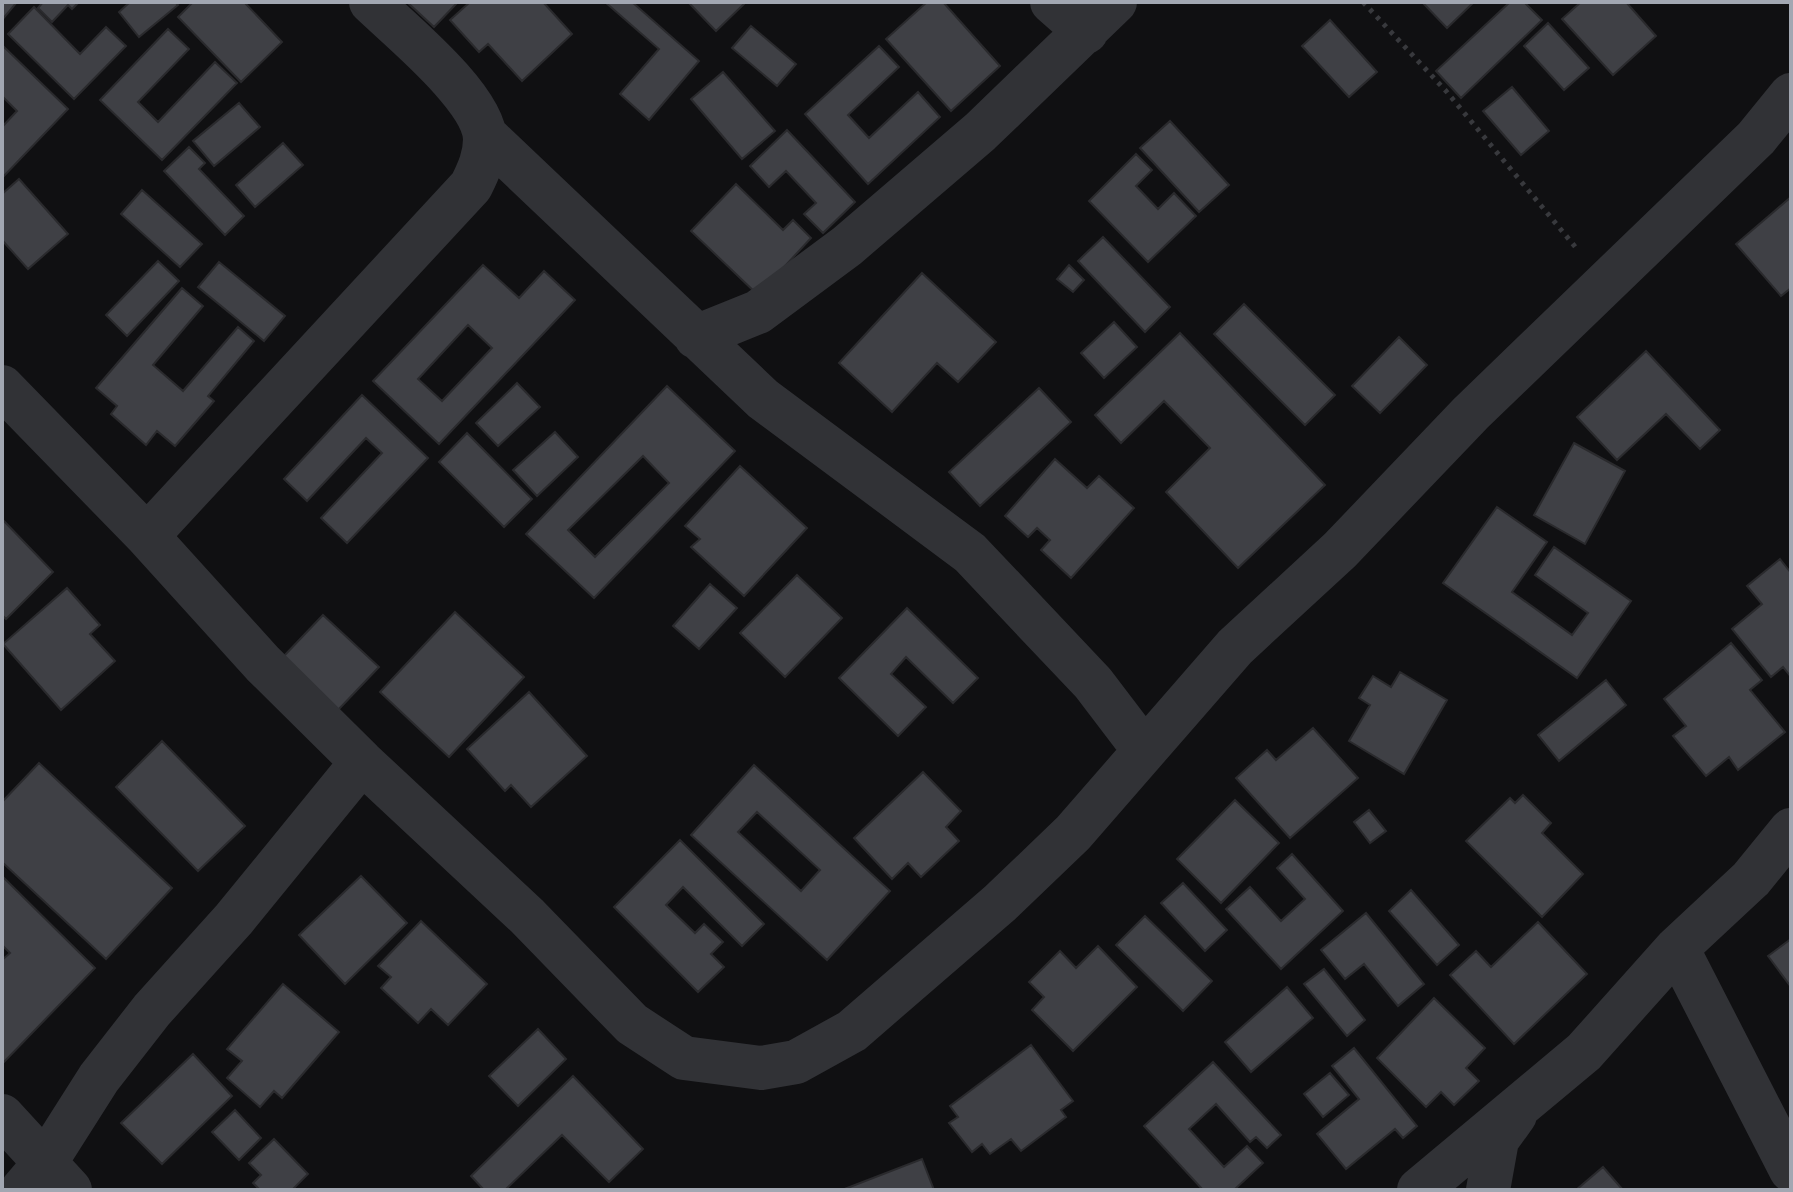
<svg xmlns="http://www.w3.org/2000/svg" width="1793" height="1192" font-family="Montserrat,sans-serif">
  <style>
    .building { fill: #3f4045; stroke: #2a2a2d; stroke-width: 2; fill-rule: evenodd }
    .lines { fill: none; stroke-linecap: round; stroke-linejoin: round }
    .path { stroke: #38393d; stroke-width: 5; stroke-dasharray: 4 6; stroke-linecap: butt }
    .minor { stroke: #313236; stroke-width: 44 }
  </style>
  <rect width="100%" height="100%" fill="#101012"/>
  <path class="building" d="M 2,2 L 17,2 L 2,20 Z
    M 43,2 L 79,2 L 72,9 L 68,5 L 52,22 L 38,8 Z
    M 130,2 L 175,2 L 178,5 L 139,37 L 119,12 Z
    M 193,2 L 244,2 L 282,42 L 241,82 L 178,17 Z
    M 407,2 L 458,2 L 434,27 Z
    M 470,2 L 543,2 L 572,34 L 522,81 L 488,44 L 479,52 L 450,20 Z
    M 605,2 L 632,2 L 699,61 L 649,120 L 620,94 L 659,49 Z
    M 688,2 L 746,2 L 716,31 Z
    M 927,2 L 943,2 L 1000,66 L 951,111 L 886,39 Z
    M 1422,2 L 1474,2 L 1447,28 Z
    M 1510,2 L 1524,2 L 1542,20 L 1461,98 L 1436,71 Z
    M 1581,2 L 1626,2 L 1656,36 L 1613,75 L 1562,19 Z
    M 34,7 L 80,54 L 106,27 L 126,46 L 74,99 L 8,34 Z
    M 1330,20 L 1377,72 L 1349,97 L 1302,46 Z
    M 1548,23 L 1589,68 L 1564,90 L 1524,46 Z
    M 751,26 L 796,64 L 777,86 L 732,48 Z
    M 168,29 L 189,49 L 138,102 L 158,122 L 215,62 L 237,83 L 162,160 L 100,100 Z
    M 2,45 L 68,109 L 2,178 L 2,127 L 17,111 L 2,96 Z
    M 879,46 L 899,67 L 848,115 L 869,138 L 918,92 L 940,117 L 868,184 L 805,114 Z
    M 723,72 L 775,131 L 742,159 L 691,99 Z
    M 1512,87 L 1549,131 L 1521,155 L 1483,111 Z
    M 239,103 L 260,127 L 214,166 L 193,141 Z
    M 1170,121 L 1229,185 L 1199,212 L 1140,148 Z
    M 787,130 L 855,202 L 823,233 L 804,214 L 816,203 L 786,171 L 769,187 L 750,166 Z
    M 283,143 L 303,165 L 255,207 L 236,185 Z
    M 189,147 L 205,163 L 199,169 L 244,216 L 225,235 L 164,171 Z
    M 1136,154 L 1152,170 L 1136,186 L 1158,209 L 1174,193 L 1196,216 L 1148,262 L 1089,201 Z
    M 19,179 L 68,234 L 28,269 L 2,240 L 2,194 Z
    M 736,184 L 783,230 L 793,220 L 811,238 L 758,295 L 691,231 Z
    M 142,190 L 202,244 L 180,267 L 121,214 Z
    M 1791,197 L 1791,288 L 1781,296 L 1736,244 Z
    M 1103,237 L 1170,307 L 1145,332 L 1078,261 Z
    M 158,261 L 179,281 L 127,336 L 106,315 Z
    M 219,262 L 285,316 L 264,341 L 198,287 Z
    M 483,265 L 519,298 L 544,271 L 575,300 L 439,444 L 373,381 ZM 468,325 L 492,348 L 442,401 L 418,379 Z
    M 1069,265 L 1084,280 L 1073,292 L 1057,279 Z
    M 922,273 L 996,342 L 958,382 L 937,363 L 892,412 L 839,363 Z
    M 182,288 L 203,306 L 153,365 L 183,391 L 238,327 L 254,341 L 208,396 L 214,401 L 175,446 L 157,431 L 146,445 L 111,414 L 117,406 L 96,388 Z
    M 1244,304 L 1335,395 L 1305,425 L 1214,334 Z
    M 1114,322 L 1137,347 L 1104,378 L 1081,353 Z
    M 1180,333 L 1325,485 L 1238,568 L 1166,492 L 1210,448 L 1164,401 L 1121,443 L 1095,415 Z
    M 1399,337 L 1427,365 L 1380,413 L 1352,386 Z
    M 1646,351 L 1720,430 L 1700,449 L 1666,414 L 1617,460 L 1577,417 Z
    M 517,383 L 540,407 L 498,446 L 476,423 Z
    M 667,386 L 735,451 L 594,598 L 526,534 ZM 643,456 L 669,483 L 595,557 L 568,530 Z
    M 1039,388 L 1071,422 L 980,506 L 949,472 Z
    M 362,395 L 428,458 L 347,543 L 321,518 L 382,453 L 366,438 L 307,501 L 284,479 Z
    M 555,432 L 578,457 L 537,496 L 513,470 Z
    M 467,433 L 532,499 L 504,527 L 439,462 Z
    M 1574,443 L 1625,471 L 1585,544 L 1534,515 Z
    M 1055,459 L 1087,488 L 1099,476 L 1134,508 L 1071,578 L 1041,550 L 1050,540 L 1037,528 L 1028,537 L 1005,516 Z
    M 740,466 L 807,528 L 744,596 L 691,547 L 700,539 L 685,526 Z
    M 1497,507 L 1547,542 L 1512,592 L 1572,635 L 1588,613 L 1535,575 L 1554,547 L 1631,601 L 1577,678 L 1443,583 Z
    M 2,519 L 53,572 L 6,619 L 2,615 Z
    M 1780,559 L 1791,573 L 1791,677 L 1783,667 L 1771,677 L 1732,629 L 1762,604 L 1747,586 Z
    M 797,575 L 842,618 L 785,677 L 740,633 Z
    M 710,584 L 737,608 L 699,649 L 673,626 Z
    M 67,588 L 100,625 L 90,634 L 115,661 L 61,710 L 3,644 Z
    M 907,608 L 978,678 L 953,703 L 906,657 L 891,674 L 926,707 L 898,736 L 839,678 Z
    M 455,612 L 524,677 L 449,757 L 380,692 Z
    M 323,615 L 379,667 L 338,710 L 283,657 Z
    M 1731,643 L 1762,680 L 1750,690 L 1785,732 L 1738,770 L 1729,757 L 1706,776 L 1673,736 L 1686,726 L 1664,699 Z
    M 1400,672 L 1447,700 L 1404,774 L 1349,741 L 1370,705 L 1359,698 L 1373,676 L 1391,687 Z
    M 1606,680 L 1626,705 L 1559,761 L 1538,735 Z
    M 529,692 L 587,756 L 531,807 L 511,785 L 505,791 L 467,749 Z
    M 1313,728 L 1358,778 L 1290,838 L 1236,778 L 1267,750 L 1276,760 Z
    M 162,741 L 245,826 L 198,871 L 116,787 Z
    M 39,763 L 172,888 L 106,959 L 2,862 L 2,802 Z
    M 754,765 L 890,891 L 827,960 L 691,835 ZM 757,812 L 820,870 L 801,891 L 738,832 Z
    M 923,772 L 961,811 L 946,827 L 959,841 L 921,877 L 908,863 L 892,879 L 854,838 Z
    M 1523,795 L 1551,823 L 1542,833 L 1583,874 L 1542,917 L 1466,841 L 1510,798 L 1515,803 Z
    M 1235,800 L 1279,843 L 1221,903 L 1177,859 Z
    M 1369,810 L 1386,831 L 1370,843 L 1354,822 Z
    M 680,840 L 764,924 L 742,946 L 683,887 L 666,905 L 695,933 L 704,924 L 723,942 L 711,954 L 724,967 L 698,992 L 614,907 Z
    M 1292,854 L 1343,911 L 1281,969 L 1226,909 L 1250,887 L 1281,921 L 1305,899 L 1277,868 Z
    M 2,876 L 95,968 L 2,1064 L 2,960 L 10,953 L 2,945 Z
    M 361,876 L 407,923 L 345,984 L 299,935 Z
    M 1183,883 L 1227,930 L 1205,951 L 1161,903 Z
    M 1411,890 L 1459,945 L 1437,965 L 1389,911 Z
    M 1366,913 L 1424,984 L 1398,1006 L 1364,964 L 1345,979 L 1321,950 Z
    M 1145,916 L 1212,981 L 1183,1011 L 1116,945 Z
    M 421,921 L 487,984 L 448,1025 L 431,1009 L 418,1023 L 381,988 L 391,977 L 378,966 Z
    M 1538,922 L 1587,974 L 1514,1044 L 1450,975 L 1476,951 L 1491,967 Z
    M 1791,939 L 1791,987 L 1768,956 Z
    M 1098,946 L 1137,987 L 1073,1051 L 1032,1010 L 1044,997 L 1029,982 L 1060,951 L 1076,968 Z
    M 1324,969 L 1365,1020 L 1347,1036 L 1304,984 Z
    M 283,984 L 339,1032 L 282,1098 L 274,1091 L 260,1107 L 227,1078 L 242,1061 L 227,1049 Z
    M 1287,987 L 1313,1018 L 1251,1072 L 1225,1042 Z
    M 1434,998 L 1485,1048 L 1466,1068 L 1479,1081 L 1454,1105 L 1441,1092 L 1426,1107 L 1377,1058 Z
    M 538,1029 L 566,1059 L 518,1106 L 489,1076 Z
    M 1031,1045 L 1073,1101 L 1061,1110 L 1066,1117 L 1021,1151 L 1011,1139 L 990,1154 L 982,1144 L 972,1152 L 949,1123 L 958,1117 L 950,1106 Z
    M 1354,1048 L 1417,1126 L 1403,1138 L 1395,1129 L 1346,1169 L 1317,1134 L 1359,1099 L 1332,1066 Z
    M 193,1054 L 232,1096 L 162,1164 L 121,1123 Z
    M 1213,1062 L 1281,1135 L 1267,1148 L 1256,1137 L 1250,1142 L 1216,1104 L 1189,1129 L 1224,1167 L 1247,1146 L 1263,1163 L 1234,1190 L 1203,1190 L 1144,1126 Z
    M 1330,1073 L 1349,1095 L 1323,1117 L 1304,1094 Z
    M 573,1076 L 643,1149 L 609,1182 L 562,1135 L 505,1190 L 484,1190 L 471,1176 Z
    M 235,1110 L 261,1138 L 239,1160 L 212,1132 Z
    M 274,1139 L 308,1174 L 292,1190 L 260,1190 L 253,1183 L 261,1175 L 249,1163 Z
    M 922,1159 L 934,1190 L 842,1190 Z
    M 1603,1167 L 1623,1190 L 1576,1190 Z"/>
  <g class="lines">
    <path class="path" d="M 1363,2 L 1446,91 L 1577,249"/>
    <path class="minor" d="M 1052,2 L 1086,32
      M 485,135 L 763,399 L 970,553 L 1093,683 L 1144,750
      M 696,337 L 758,312 L 847,246 L 980,132 L 1115,2
      M 2,387 L 147,536 L 263,664 L 362,762 L 527,916 L 632,1024 L 684,1058 L 761,1068 L 796,1062 L 852,1031 L 1000,903 L 1073,833 L 1235,647 L 1340,550 L 1471,413 L 1756,138 L 1791,95
      M 147,536 L 471,186 C 479,170 485,156 485,139 C 484,98 400,30 371,2
      M 1677,948 L 1791,1170
      M 2,1116 L 70,1190
      M 22,1190 L 45,1163 L 99,1078 L 152,1010 L 234,919 L 362,762
      M 1419,1190 L 1584,1052 L 1677,948 L 1751,879 L 1791,830
      M 1488,1190 L 1497,1140 L 1515,1115"/>
  </g>
  <rect width="1793" height="1192" fill="none" stroke="#a2a7b2" stroke-width="8"/>
</svg>
